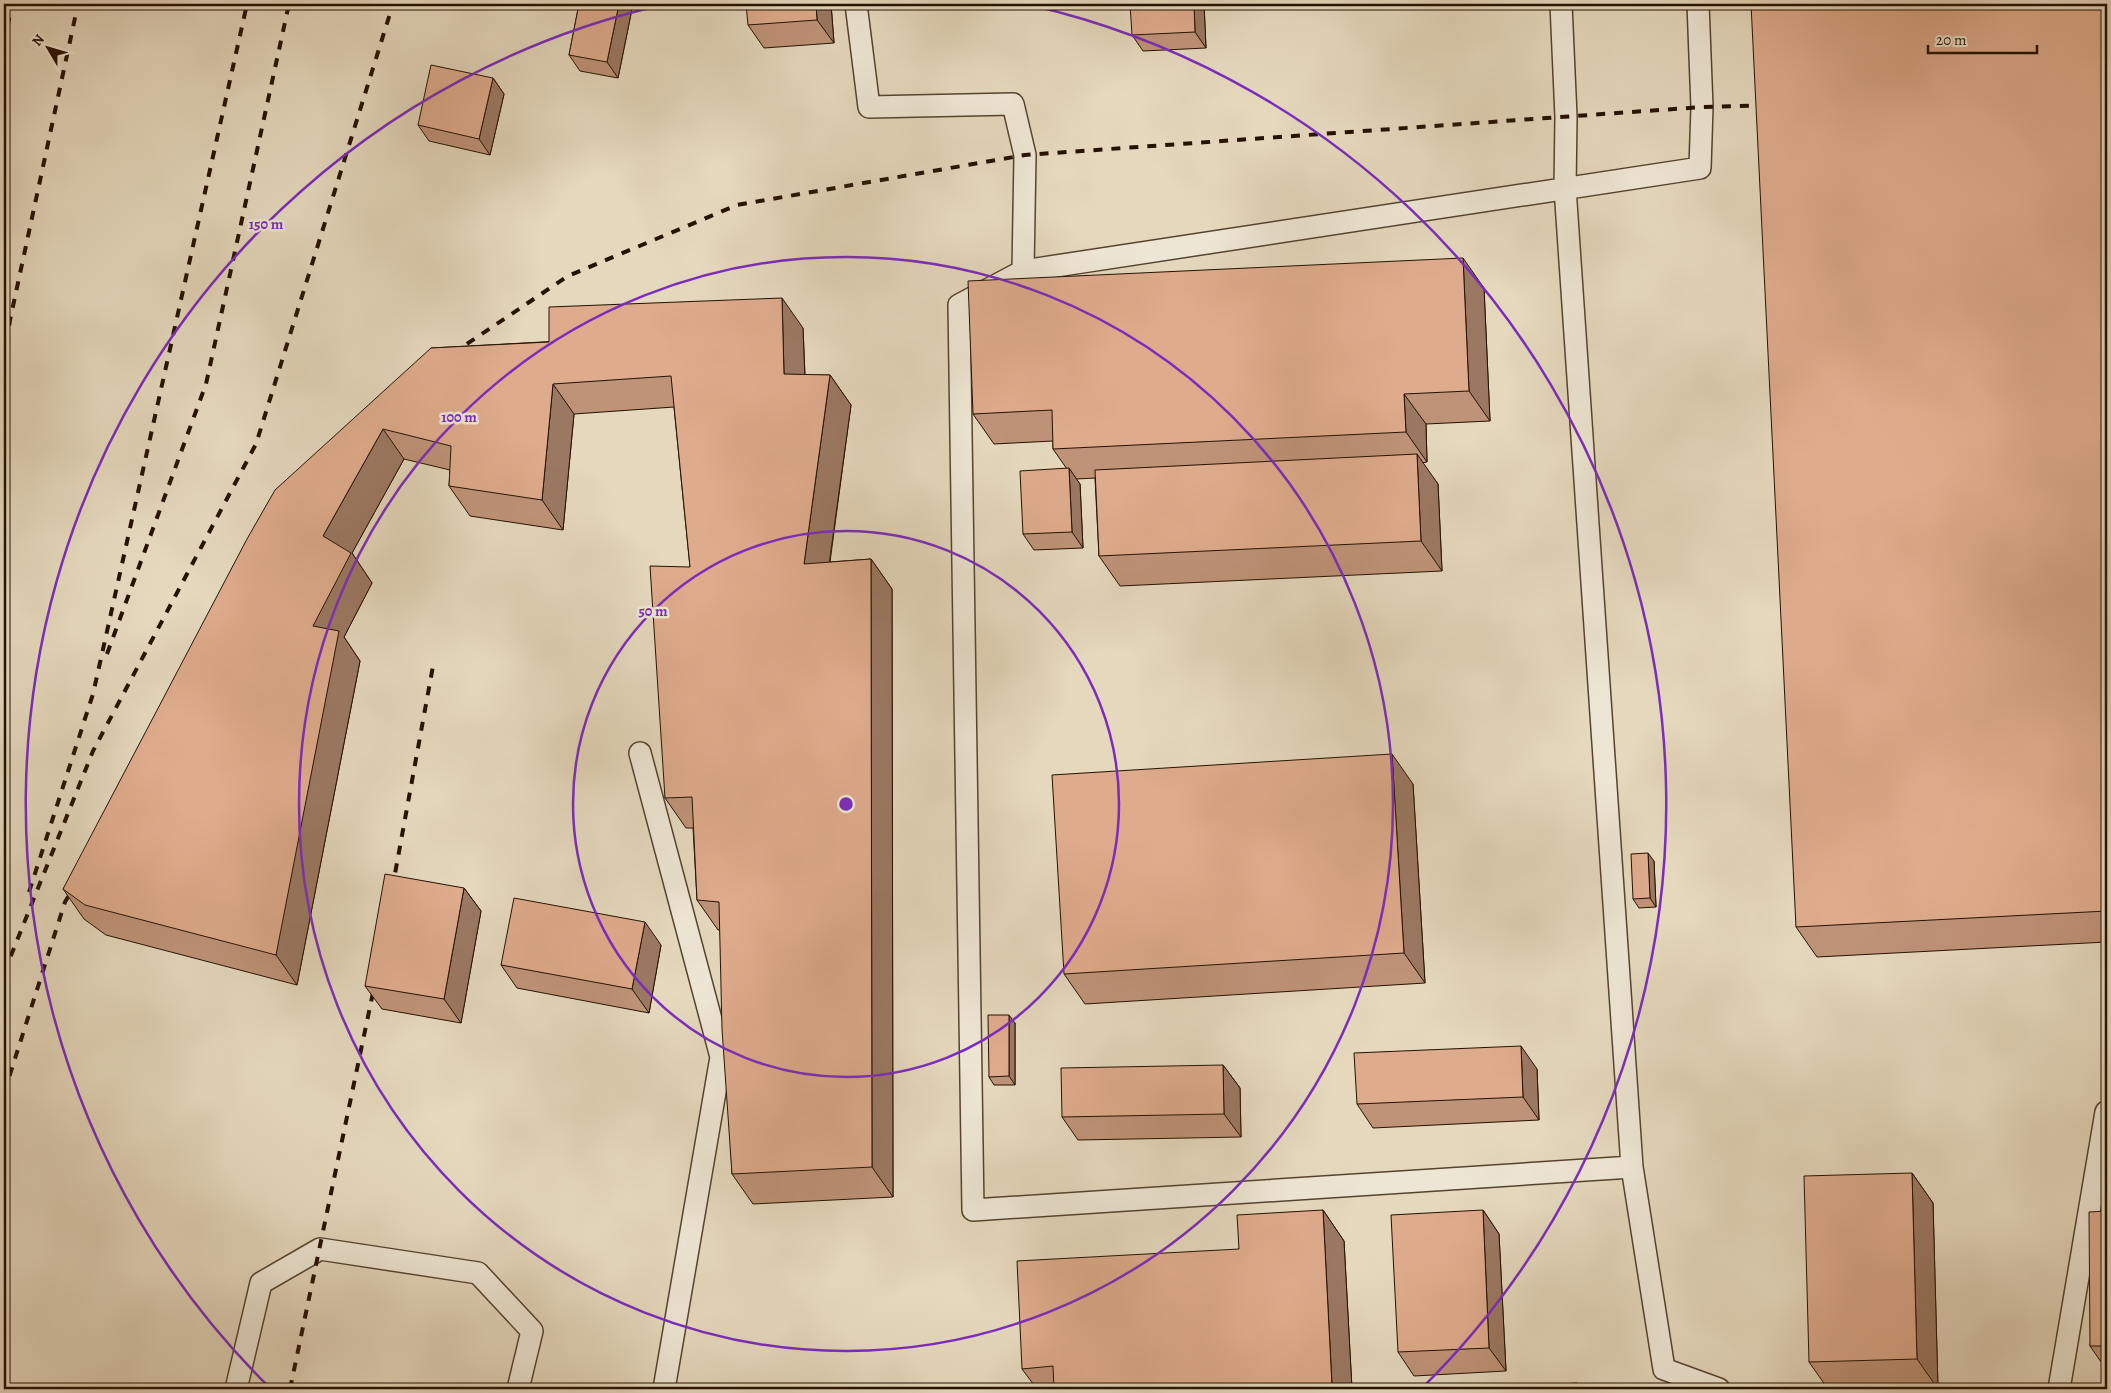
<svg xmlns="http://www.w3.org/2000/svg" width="2111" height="1393" font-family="Alegreya,serif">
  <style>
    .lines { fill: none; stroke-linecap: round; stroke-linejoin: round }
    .service-casing { stroke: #55432f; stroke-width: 24 }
    .service { stroke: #eee6d4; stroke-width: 21 }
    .rail { stroke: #251100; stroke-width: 4; stroke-dasharray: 9 9; stroke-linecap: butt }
    .wall { fill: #bf9378; stroke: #251100 }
    .shaded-wall { fill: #9b7862; stroke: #251100 }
    .building { fill: #deab8c; stroke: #251100 }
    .ring { fill: none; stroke: #7b2cbf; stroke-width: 2.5 }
    .centre { fill: #7b2cbf; stroke: #eee6d4; stroke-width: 2.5 }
    .ring-label { font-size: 15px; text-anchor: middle; font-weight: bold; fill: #7b2cbf; stroke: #eee6d4; stroke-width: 5; stroke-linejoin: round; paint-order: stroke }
  </style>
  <rect width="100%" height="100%" fill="#e5d8bd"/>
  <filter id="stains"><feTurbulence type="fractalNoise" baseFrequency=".004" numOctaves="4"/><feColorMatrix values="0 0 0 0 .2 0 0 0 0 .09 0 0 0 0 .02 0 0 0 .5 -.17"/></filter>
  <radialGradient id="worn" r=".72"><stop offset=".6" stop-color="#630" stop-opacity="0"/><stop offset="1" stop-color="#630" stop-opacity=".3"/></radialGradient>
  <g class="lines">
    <g class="service-casing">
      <path id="service" d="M 856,4 L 869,107 L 1013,104 L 1025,155 L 1023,271 L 959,305 L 973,1210 L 1632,1167 L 1664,1369 L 1719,1389
        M 1561,4 L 1566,117 L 1565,188 L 1632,1167
        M 1023,271 L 1700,168 L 1702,107 L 1698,4
        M 640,753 L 721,1057 L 664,1389
        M 236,1389 L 261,1283 L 320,1249 L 478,1273 L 532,1331 L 518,1389
        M 2059,1389 L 2106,1112"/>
    </g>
    <use href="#service" class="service"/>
    <path class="rail" d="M 4,44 L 12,4
      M 452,354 L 568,276 L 737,205 L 1025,155 L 1702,107 L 1771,105
      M 4,361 L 10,320 L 78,4
      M 107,654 L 206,384 L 289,4
      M 392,890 L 433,666
      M 29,892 L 93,694 L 247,4
      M 4,973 L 93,751 L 256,444 L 393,4
      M 4,1093 L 65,902 L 75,885
      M 290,1389 L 375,983"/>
  </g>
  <path class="wall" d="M 579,4 L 633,4 L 618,78 L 580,71 L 569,55 Z
    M 831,4 L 834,43 L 764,48 L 748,25 Z
    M 997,4 L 1013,4 L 1012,7 Z
    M 1204,4 L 1206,48 L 1143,51 L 1132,35 Z
    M 2107,4 L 2107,942 L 1817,957 L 1796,927 Z
    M 493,78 L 504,94 L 490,155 L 429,141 L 418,125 Z
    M 1484,288 L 1490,421 L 1426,424 L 1427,462 L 1422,463 L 1438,484 L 1442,571 L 1120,586 L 1099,556 L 1095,478 L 1076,479 L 1080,484 L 1083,548 L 1034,550 L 1023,534 L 1067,469 L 1053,449 L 1053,441 L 994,444 L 973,414 Z
    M 803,328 L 805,375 L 830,375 L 851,405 L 830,562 L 871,559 L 892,589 L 893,1197 L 753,1204 L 732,1174 L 720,930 L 718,930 L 697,900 L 693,828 L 686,828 L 665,798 L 690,567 L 674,407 L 574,414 L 563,530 L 470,516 L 449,486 L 450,470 L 404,459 L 352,553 L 372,583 L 344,637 L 360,661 L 297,985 L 106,935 L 84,919 L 63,889 L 431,348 Z
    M 1413,784 L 1425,983 L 1085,1004 L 1064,974 Z
    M 1654,861 L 1656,907 L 1639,908 L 1633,899 Z
    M 464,888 L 481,911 L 461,1023 L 382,1009 L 365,986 Z
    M 661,945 L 649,1013 L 517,988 L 501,965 Z
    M 1015,1023 L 1015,1085 L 994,1085 L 989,1077 Z
    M 1223,1065 L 1240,1088 L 1241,1137 L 1078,1140 L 1062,1117 Z
    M 1537,1069 L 1539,1120 L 1373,1128 L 1357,1104 Z
    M 1912,1173 L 1933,1203 L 1938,1389 L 1828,1389 L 1809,1362 Z
    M 1323,1210 L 1344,1241 L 1352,1389 L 1037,1389 L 1022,1369 L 1239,1249 Z
    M 1483,1210 L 1499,1234 L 1506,1371 L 1414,1376 L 1398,1352 Z
    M 2107,1211 L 2107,1362 L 2101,1362 L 2090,1346 Z"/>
  <path class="shaded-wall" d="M 619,4 L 633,4 L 618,78 L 607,62 Z
    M 816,4 L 831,4 L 834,43 L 817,20 Z
    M 1194,4 L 1204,4 L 1206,48 L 1195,32 Z
    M 493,78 L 504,94 L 490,155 L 479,139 Z
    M 1463,258 L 1484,288 L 1490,421 L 1469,391 Z
    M 782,298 L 803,328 L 806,405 L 784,374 Z
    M 830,375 L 851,405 L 825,594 L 804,564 Z
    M 553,384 L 574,414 L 563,530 L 542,500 Z
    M 1404,394 L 1426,424 L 1427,462 L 1406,432 Z
    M 383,429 L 404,459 L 352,553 L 372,583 L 344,637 L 360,661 L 297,985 L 276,955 L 323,536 Z
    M 1417,454 L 1438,484 L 1442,571 L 1421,541 Z
    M 1069,468 L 1080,484 L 1083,548 L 1072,532 Z
    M 871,559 L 892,589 L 893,1197 L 872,1167 Z
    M 1392,754 L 1413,784 L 1425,983 L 1404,953 Z
    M 1648,853 L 1654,861 L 1656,907 L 1650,898 Z
    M 464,888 L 481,911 L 461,1023 L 444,999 Z
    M 645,922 L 661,945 L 649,1013 L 632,989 Z
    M 1009,1015 L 1015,1023 L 1015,1085 L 1009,1076 Z
    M 1521,1046 L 1537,1069 L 1539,1120 L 1523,1097 Z
    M 1223,1065 L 1240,1088 L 1241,1137 L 1224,1114 Z
    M 1912,1173 L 1933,1203 L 1938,1389 L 1917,1359 Z
    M 1323,1210 L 1344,1241 L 1352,1389 L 1334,1389 L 1332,1386 Z
    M 1483,1210 L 1499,1234 L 1506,1371 L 1489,1348 Z
    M 1577,1383 L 1581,1389 L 1577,1389 Z"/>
  <path class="building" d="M 579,4 L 619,4 L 607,62 L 569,55 Z
    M 746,4 L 816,4 L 817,20 L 748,25 Z
    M 1130,4 L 1194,4 L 1195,32 L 1132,35 Z
    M 1751,4 L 2107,4 L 2107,911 L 1796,927 Z
    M 431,65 L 493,78 L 479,139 L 418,125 Z
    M 1463,258 L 1469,391 L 1404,394 L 1406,432 L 1053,449 L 1052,410 L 973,414 L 968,281 Z
    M 782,298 L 784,374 L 830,375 L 804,564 L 871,559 L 872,1167 L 732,1174 L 722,1029 L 719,902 L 697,900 L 692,797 L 665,798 L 650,566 L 690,567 L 671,376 L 553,384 L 542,500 L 449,486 L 451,446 L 383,429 L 323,536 L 351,553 L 313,626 L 339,631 L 276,955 L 85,905 L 63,889 L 247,539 L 275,490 L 431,348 L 549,342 L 549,307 Z
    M 1417,454 L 1421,541 L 1099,556 L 1095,470 Z
    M 1069,468 L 1072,532 L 1023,534 L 1020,471 Z
    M 1392,754 L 1404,953 L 1064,974 L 1052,775 Z
    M 1648,853 L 1650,898 L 1633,899 L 1631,854 Z
    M 385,874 L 464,888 L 444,999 L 365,986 Z
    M 514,898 L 645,922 L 632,989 L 501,965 Z
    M 988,1015 L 1009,1015 L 1009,1076 L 989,1077 Z
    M 1521,1046 L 1523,1097 L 1357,1104 L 1354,1053 Z
    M 1223,1065 L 1224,1114 L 1062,1117 L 1061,1068 Z
    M 1912,1173 L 1917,1359 L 1809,1362 L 1804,1176 Z
    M 1323,1210 L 1332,1386 L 1281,1389 L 1054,1389 L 1053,1366 L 1022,1369 L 1017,1261 L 1239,1249 L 1237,1215 Z
    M 1483,1210 L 1489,1348 L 1398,1352 L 1391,1215 Z
    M 2107,1211 L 2107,1346 L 2090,1346 L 2089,1212 Z
    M 1577,1383 L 1577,1389 L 1530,1389 L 1530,1386 Z
    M 847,1388 L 878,1389 L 847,1389 Z"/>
  <g class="ring">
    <circle cx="846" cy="804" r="273"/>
    <circle cx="846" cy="804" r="547"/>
    <path d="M271 1389A820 820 0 0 1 662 5M1030 5A820 820 0 0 1 1421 1389"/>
  </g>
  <circle cx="846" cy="804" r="8" class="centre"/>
  <g class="ring-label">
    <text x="266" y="229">150 m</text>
    <text x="459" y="422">100 m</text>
    <text x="653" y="616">50 m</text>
  </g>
  <rect width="2111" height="1393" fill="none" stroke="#e5d8bd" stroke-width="20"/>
  <rect x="5" y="5" width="2101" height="1383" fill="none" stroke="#251100" stroke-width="2.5"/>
  <rect x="10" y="10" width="2091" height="1373" fill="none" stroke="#251100"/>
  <g transform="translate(48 48) rotate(308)" stroke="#eee6d4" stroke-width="4" paint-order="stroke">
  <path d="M0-4L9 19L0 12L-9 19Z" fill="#251100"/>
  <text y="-8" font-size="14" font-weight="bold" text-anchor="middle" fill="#251100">N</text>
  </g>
  <path d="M1928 45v8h109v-8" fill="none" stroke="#251100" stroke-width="2.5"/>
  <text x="1936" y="45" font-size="15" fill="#251100" stroke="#eee6d4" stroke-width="4" paint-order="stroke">20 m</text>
  <rect width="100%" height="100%" filter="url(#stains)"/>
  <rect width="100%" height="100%" fill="url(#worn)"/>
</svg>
